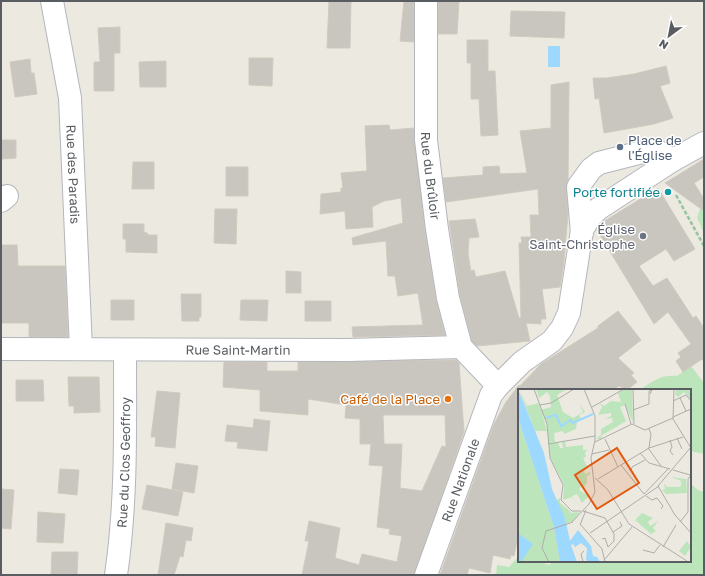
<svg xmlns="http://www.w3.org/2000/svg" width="705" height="576" font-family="'Golos Text',sans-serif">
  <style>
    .green { fill: #bde5bb }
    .water { fill: #9dd8ff }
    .building { fill: #c9c5bf; stroke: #d1cabe; fill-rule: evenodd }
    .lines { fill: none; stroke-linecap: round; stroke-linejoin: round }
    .minor-casing { stroke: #b3b6bb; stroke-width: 24 }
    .path { stroke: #94c5a0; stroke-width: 2.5; stroke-dasharray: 4 2; stroke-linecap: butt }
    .minor { stroke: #fff; stroke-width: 22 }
    .service-dot { fill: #5c6f8a; stroke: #fff; stroke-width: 1.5 }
    .culture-dot { fill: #0f9aa8; stroke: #fff; stroke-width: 1.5 }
    .worship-dot { fill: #6b7280; stroke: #fff; stroke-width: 1.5 }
    .food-dot { fill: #e8710a; stroke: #fff; stroke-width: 1.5 }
    .labels { text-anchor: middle; stroke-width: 3; stroke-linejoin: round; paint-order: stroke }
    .service-label { font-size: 13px; fill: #4e5e75; stroke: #fff; text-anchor: start }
    .street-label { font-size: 13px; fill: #595d61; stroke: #fff }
    .culture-label { font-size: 13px; fill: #0d838f; stroke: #fff; text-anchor: end }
    .worship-label { font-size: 13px; fill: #5b616d; stroke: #fff; text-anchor: end }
    .food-label { font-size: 13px; fill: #c56008; stroke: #fff; text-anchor: end }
    .inset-river { fill: none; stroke: #9dd8ff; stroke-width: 2 }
    .inset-road { fill: none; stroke: #adada9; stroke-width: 1 }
    .view { fill: #e15910; fill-opacity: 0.15; stroke: #e15910; stroke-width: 2 }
    .inset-edge { fill: none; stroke: #595d61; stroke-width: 2 }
  </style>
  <rect width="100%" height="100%" fill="#ece9e0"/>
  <path class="green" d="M 704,206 L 704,233 L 697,218 L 700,209 Z
    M 691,366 L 704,383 L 704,454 L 690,451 L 690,390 L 640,390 C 652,381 662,374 677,376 Z
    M 690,483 L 698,490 L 704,492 L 704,575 L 496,575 L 497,565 L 509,567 L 518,557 L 519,561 L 536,561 L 550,565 L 551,561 L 690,561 Z"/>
  <path class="water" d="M 548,46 L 560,46 L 560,67 L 548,67 Z"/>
  <path class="building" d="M 329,1 L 351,1 L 350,48 L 327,48 Z
    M 404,1 L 414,1 L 414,42 L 400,41 Z
    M 438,1 L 459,1 L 457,34 L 438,34 Z
    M 511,11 L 565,12 L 564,38 L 510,36 Z
    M 120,27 L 120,53 L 114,53 L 114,91 L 94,91 L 94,62 L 100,62 L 98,28 Z
    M 467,40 L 488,40 L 488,71 L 495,71 L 498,135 L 481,136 L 479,99 L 471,99 L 471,63 L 467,63 Z
    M 249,58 L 273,58 L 272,86 L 249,85 Z
    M 30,59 L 31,73 L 34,73 L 37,94 L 15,97 L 10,62 Z
    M 166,61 L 166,87 L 140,87 L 139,62 Z
    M 666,66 L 670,83 L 660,86 L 673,118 L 654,124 L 604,133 L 599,98 L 595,99 L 593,78 L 607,78 L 634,74 Z
    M 569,82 L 568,180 L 566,188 L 568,214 L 564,261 L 560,287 L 542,289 L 546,319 L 541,319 L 541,324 L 526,323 L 530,341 L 477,346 L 472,341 L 460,295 L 449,221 L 475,219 L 479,237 L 469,238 L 468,254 L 471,271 L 474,270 L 476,277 L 505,271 L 519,318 L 521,317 L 519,243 L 522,243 L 521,237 L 531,237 L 530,215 L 539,215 L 538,189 L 446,202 L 443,178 L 483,175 L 483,167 L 499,166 L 500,174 L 527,173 L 520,131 L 551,128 L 551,85 Z
    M 389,125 L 390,130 L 414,128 L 425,231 L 436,300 L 445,335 L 353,337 L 352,327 L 423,325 L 418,293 L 398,296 L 395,276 L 388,276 L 386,241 L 353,245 L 352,238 L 403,223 L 401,198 L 384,201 L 372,207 L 373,227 L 346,229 L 345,211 L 320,214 L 321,194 L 341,192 L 341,188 L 343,188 L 341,173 L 367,171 L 365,126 Z
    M 1,140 L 16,140 L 16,158 L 1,159 Z
    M 704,159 L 704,177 L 694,183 L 704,199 L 704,211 L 665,183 Z
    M 133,162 L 154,162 L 154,189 L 132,189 Z
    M 226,167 L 248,167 L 248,196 L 226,196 Z
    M 658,188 L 695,249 L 674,261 L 666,249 L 639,266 L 653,286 L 667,278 L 693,318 L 696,316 L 704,328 L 704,362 L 702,359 L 683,372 L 676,361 L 681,357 L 678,353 L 691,344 L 668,312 L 654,324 L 597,230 L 603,222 Z
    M 215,209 L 237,209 L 236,244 L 214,243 Z
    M 123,224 L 144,224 L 144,232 L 147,233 L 148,235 L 157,235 L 157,253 L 126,252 L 126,239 L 123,239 Z
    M 1,245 L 17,245 L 18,266 L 65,266 L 68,337 L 29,337 L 29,323 L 1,323 Z
    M 286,271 L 301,272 L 301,293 L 286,293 Z
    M 181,294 L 201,294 L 201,317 L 199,317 L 199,321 L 182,321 Z
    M 111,300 L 134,300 L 134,320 L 111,320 Z
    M 241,300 L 268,300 L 267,321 L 240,320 Z
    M 305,301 L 331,301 L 331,321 L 305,321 Z
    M 618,311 L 641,340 L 618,358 L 634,373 L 631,375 L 637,382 L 627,390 L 619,386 L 613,390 L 519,390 L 519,542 L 517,542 L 514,556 L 511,555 L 510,559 L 493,555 L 490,573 L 469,568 L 467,575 L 440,575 L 494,424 L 506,402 L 519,385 L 519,387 L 541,364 L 598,328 L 598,326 Z
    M 456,360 L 459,363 L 464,432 L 414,575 L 302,575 L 309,541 L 305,541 L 309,521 L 340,528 L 335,558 L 359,565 L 362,554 L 397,562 L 402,536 L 389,534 L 390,529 L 377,527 L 383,466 L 369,465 L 371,444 L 360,444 L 360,419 L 345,418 L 346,405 L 308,399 L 308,415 L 260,411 L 260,390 L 223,387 L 224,362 L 267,362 L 267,371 L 298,371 L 298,362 ZM 383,415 L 445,415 L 446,447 L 442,446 L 422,491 L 400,488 L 402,444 L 384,444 Z
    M 68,377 L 99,377 L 100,412 L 74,413 L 74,406 L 69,406 Z
    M 16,380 L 43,380 L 44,401 L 16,401 Z
    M 157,391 L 180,393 L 175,448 L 155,446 L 156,437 L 151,437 Z
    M 254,419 L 270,421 L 267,451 L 237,448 L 238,442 L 225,441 L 227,425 L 253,428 Z
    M 176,463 L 198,466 L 194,493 L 172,489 Z
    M 60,469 L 79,470 L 77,495 L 58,493 Z
    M 147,485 L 183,492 L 178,516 L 142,509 Z
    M 1,489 L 14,490 L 11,529 L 1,528 Z
    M 38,512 L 65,514 L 63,543 L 37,542 Z
    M 166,523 L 193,528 L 191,541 L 186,540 L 183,557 L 180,556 L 174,575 L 158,575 Z
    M 52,552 L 78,552 L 77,575 L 51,575 Z"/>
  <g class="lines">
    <g class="minor-casing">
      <g id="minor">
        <path id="s1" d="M 52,1 L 70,98 L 81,349"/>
        <path id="s2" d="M 426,1 L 426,140 L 437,229 L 448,298 L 461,347 L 498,386"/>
        <path d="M 1,201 L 7,196"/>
        <path d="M 582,233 L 578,187 L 591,169 L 599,163 L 650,150 L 657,151 L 673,160"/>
        <path id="s3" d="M 1,349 L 348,350 L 461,347"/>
        <path id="s4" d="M 116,575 C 127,500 125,425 125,350"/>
        <path id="s5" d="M 426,575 L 491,395 L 498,386 L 522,362 L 552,341 L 562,328 L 569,313 L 582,230 L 590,217 L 598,209 L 673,160 L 704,143"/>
      </g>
    </g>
    <path class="path" d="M 676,195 L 704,246"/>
    <use href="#minor" class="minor"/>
  </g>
  <circle class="service-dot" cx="620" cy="147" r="4"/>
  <circle class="culture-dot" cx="668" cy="192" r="4"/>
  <circle class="worship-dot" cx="643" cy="236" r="4"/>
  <circle class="food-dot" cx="448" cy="399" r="4"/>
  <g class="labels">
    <g class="service-label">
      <text x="628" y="145">Place de<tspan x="628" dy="15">l'Église</tspan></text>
    </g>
    <g class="street-label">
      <text dy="5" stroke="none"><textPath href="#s1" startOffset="175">Rue des Paradis</textPath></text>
      <text dy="5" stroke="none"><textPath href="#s2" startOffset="175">Rue du Brûloir</textPath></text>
      <text dy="5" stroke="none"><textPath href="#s3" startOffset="237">Rue Saint-Martin</textPath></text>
      <text dy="5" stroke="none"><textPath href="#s4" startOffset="113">Rue du Clos Geoffroy</textPath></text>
      <text dy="5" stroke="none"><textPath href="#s5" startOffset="101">Rue Nationale</textPath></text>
    </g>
    <g class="culture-label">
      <text x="660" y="197">Porte fortifiée</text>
    </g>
    <g class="worship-label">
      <text x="635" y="234">Église<tspan x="635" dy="15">Saint-Christophe</tspan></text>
    </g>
    <g class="food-label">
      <text x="440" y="404">Café de la Place</text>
    </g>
  </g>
  <g transform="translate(518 389)">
    <rect width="173" height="173" fill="#ece9e0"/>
    <path d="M 1,0 L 9,17 L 21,14 L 29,42 L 17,42 ZM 18,0 L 49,0 L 39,6 L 45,23 L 55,29 L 65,23 L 61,14 L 67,23 L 61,26 L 63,30 L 59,32 L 58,40 L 46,45 L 45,42 L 36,44 L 37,53 L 31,54 L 29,36 L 23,21 L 33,18 L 32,7 L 29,3 L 21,9 ZM 107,0 L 114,0 L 115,33 L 107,16 L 102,18 L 108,32 L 83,47 L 84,50 L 78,50 L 83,46 L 83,40 L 95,33 L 94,29 L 87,30 L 93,27 L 93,24 L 80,26 L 84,18 L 82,14 L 86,17 L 93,12 L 103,13 L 100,4 ZM 173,0 L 173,11 L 166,3 L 160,8 L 157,5 L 158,1 ZM 0,29 L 36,138 L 42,173 L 0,173 ZM 47,52 L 48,58 L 65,56 L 65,61 L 70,61 L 67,63 L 68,68 L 65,69 L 70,79 L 66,82 L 67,85 L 72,83 L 72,86 L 69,87 L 69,94 L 66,98 L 63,97 L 61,101 L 71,107 L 64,114 L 59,105 L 54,107 L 61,117 L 54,108 L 45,111 L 46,96 L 32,68 L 31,55 L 40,53 L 42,59 L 45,59 L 44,53 ZM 153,88 L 168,90 L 169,104 L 148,105 L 144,101 L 147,100 L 146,94 L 149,98 L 162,98 L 164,94 L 161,93 L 164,92 ZM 42,109 L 42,114 L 53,123 L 52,124 L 62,123 L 55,132 L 47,135 L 39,111 ZM 124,124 L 135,129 L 130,133 L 132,137 L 140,132 L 135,139 L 138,142 L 133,145 L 117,131 ZM 169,152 L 173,158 L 167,167 L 161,162 Z" fill="#bde5bb"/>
    <path d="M 0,0 L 26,64 L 34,100 L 47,129 L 52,152 L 60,141 L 73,157 L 75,167 L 79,168 L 82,173 L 70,173 L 68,170 L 69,159 L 63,154 L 57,158 L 55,155 L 53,156 L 59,173 L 42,173 L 36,138 L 0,29 ZM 0,144 L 15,155 L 3,173 L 0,173 Z" fill="#9dd8ff"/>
    <path class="inset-river" d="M 27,29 L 38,26 L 43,37 L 53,31 L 55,34 L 75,25"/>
    <path class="inset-road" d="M 16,0 L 29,35 L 32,69 L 45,96 L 43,111 L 54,122 L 63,122M 115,0 L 116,35M 156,0 L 155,30 L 173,59M 162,9 L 168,22M 155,12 L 168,6 L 173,12M 107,15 L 113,35M 22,16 L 33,14 L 56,0M 74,18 L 106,0M 115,21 L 131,15 L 131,2 L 134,1 L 132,5M 155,28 L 173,20M 159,49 L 164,60M 87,50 L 100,78M 152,51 L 154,58 L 152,62 L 155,66M 77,53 L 114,35 L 127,41 L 155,29M 30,55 L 77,47M 173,58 L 140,97 L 157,126 L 173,144M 130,59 L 143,77M 131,59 L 133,45 L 131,40M 122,64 L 131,74 L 152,80M 74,65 L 91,61M 103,76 L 126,105 L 151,79M 155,81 L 172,86M 113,82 L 114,78 L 127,71M 77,89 L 90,101 L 111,135 L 169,172M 80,90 L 131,59 L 165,48M 128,107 L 134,111 L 139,109 L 145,117 L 143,120M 65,122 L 87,129 L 96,145 L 96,152 L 90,158 L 87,149 L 84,150M 54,133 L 71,115 L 77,103 L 73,69 L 77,51 L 77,27 L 66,0M 162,133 L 170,123 L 170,90 L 173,86M 62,135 L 84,160 L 87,173M 62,136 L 68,121M 95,143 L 104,137 L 102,133M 72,144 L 141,97M 145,158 L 158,136M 125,161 L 136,164 L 142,156M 87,170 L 114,138M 31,173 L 24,159 L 28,142 L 55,133M 65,173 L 63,165 L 66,162"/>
    <path class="view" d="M 99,59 L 121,94 L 79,120 L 57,86 Z"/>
    <rect width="173" height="173" class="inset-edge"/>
  </g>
  <rect width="705" height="576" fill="none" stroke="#595d61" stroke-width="4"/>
  <g transform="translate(669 36) rotate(212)" stroke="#ffffff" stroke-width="3" paint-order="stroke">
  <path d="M0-3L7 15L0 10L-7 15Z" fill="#595d61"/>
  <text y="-6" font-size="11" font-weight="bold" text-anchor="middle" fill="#595d61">N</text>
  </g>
</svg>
